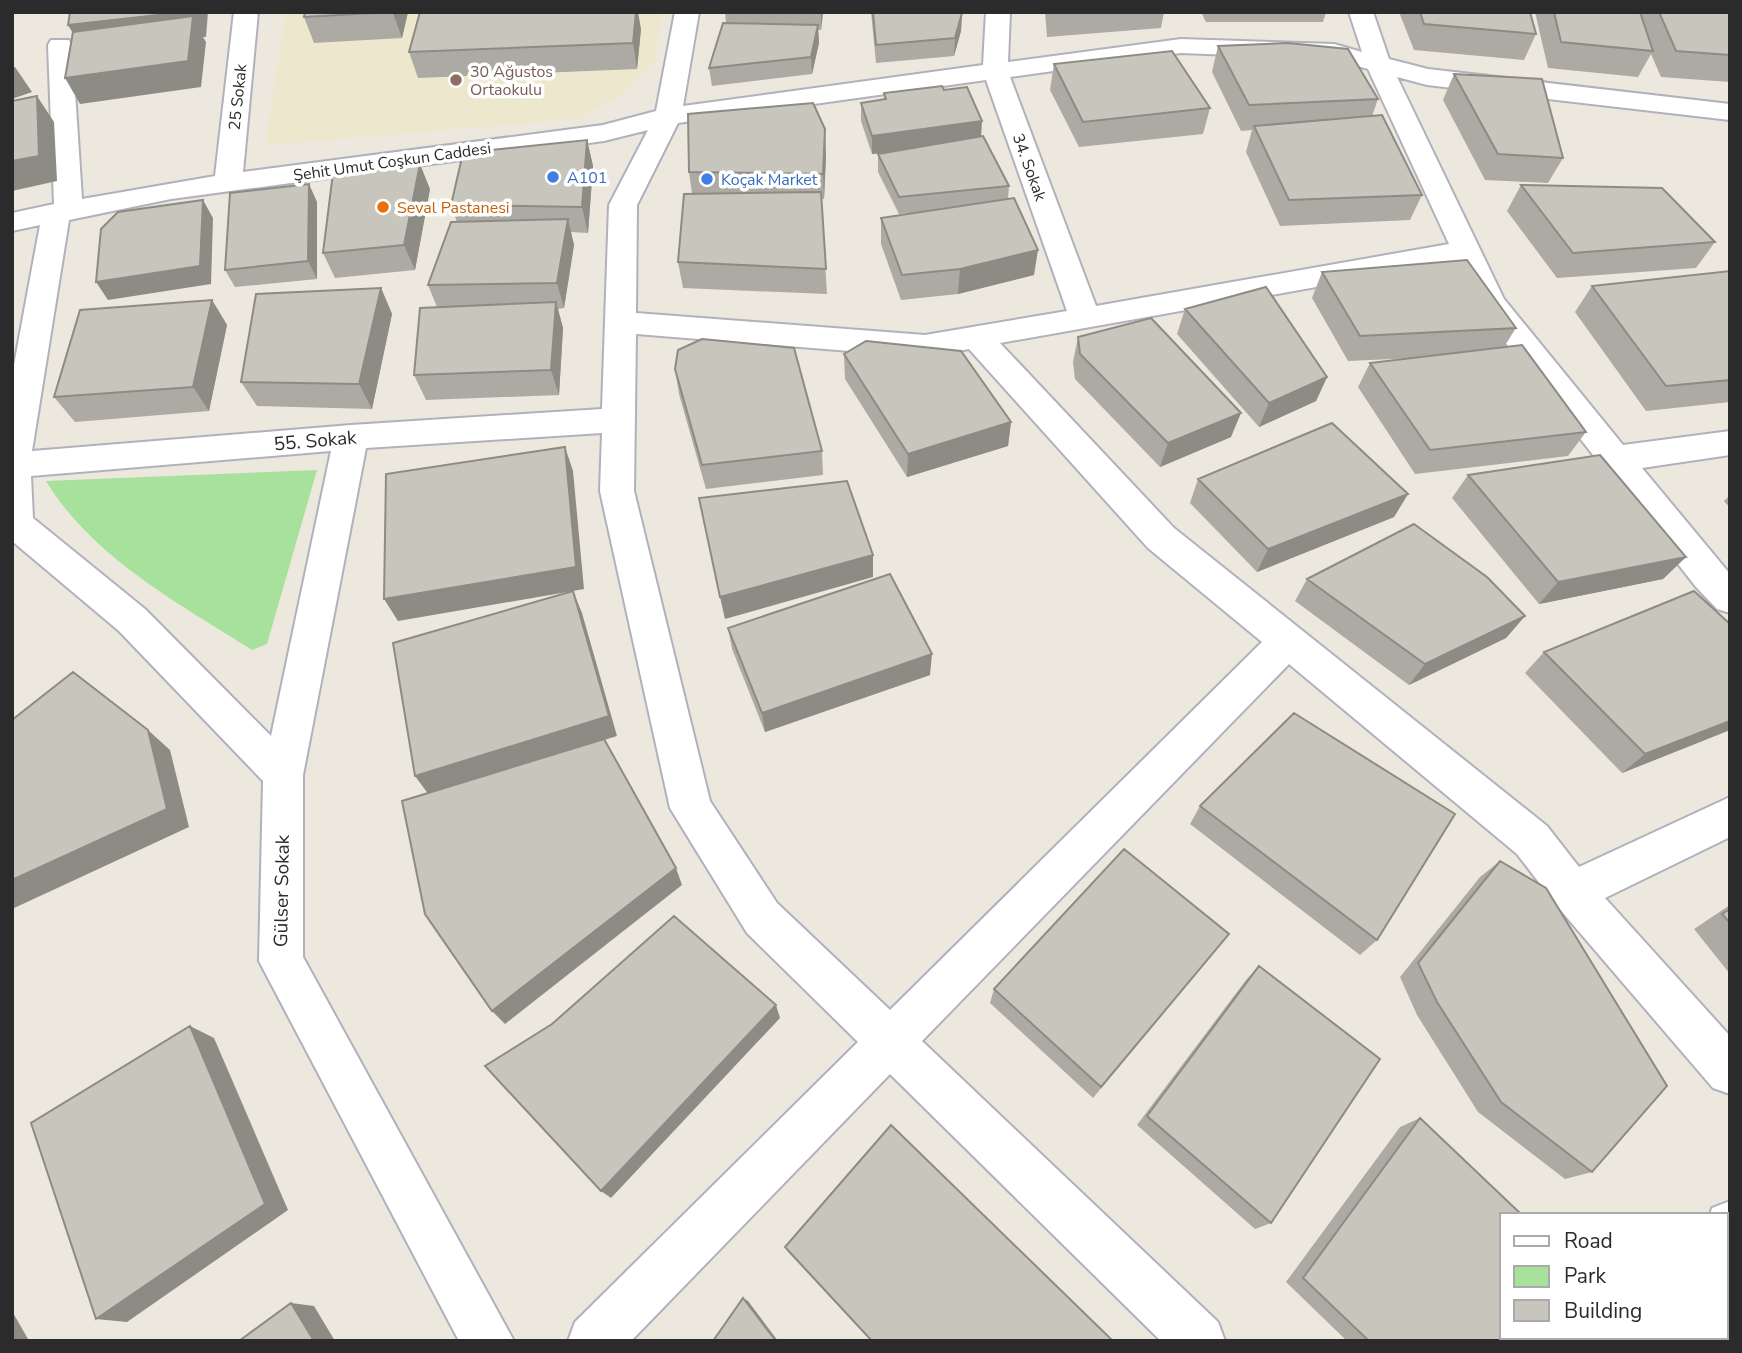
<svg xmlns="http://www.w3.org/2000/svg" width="1742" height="1353" font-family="'Nunito Sans',sans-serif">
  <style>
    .education { fill: #ede8cd }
    .green { fill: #a8e19b }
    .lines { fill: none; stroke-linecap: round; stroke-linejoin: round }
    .minor-casing { stroke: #b1b1be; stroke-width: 4 }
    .minor { fill: #fff; fill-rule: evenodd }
    .wall { fill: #acaaa2 }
    .shaded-wall { fill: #8c8b84 }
    .building { fill: #c8c6bc; stroke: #8c8b84; stroke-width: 2 }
    .education-dot { fill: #8d6e63; stroke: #fff; stroke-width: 2.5 }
    .shop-dot { fill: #3f7fe0; stroke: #fff; stroke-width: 2.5 }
    .food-dot { fill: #e8710a; stroke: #fff; stroke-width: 2.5 }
    .labels { text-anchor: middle; stroke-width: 7; stroke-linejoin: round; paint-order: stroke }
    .far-education-label { font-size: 16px; fill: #785e54; stroke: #fff; text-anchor: start }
    .far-street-label { font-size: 16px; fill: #2b2b2b; stroke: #fff }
    .far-shop-label { font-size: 16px; fill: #366cbe; stroke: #fff; text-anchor: start }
    .far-food-label { font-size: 16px; fill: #c56008; stroke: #fff; text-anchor: start }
    .street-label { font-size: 19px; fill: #2b2b2b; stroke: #fff }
  </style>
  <rect width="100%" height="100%" fill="#ece8dd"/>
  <path class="education" d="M 286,12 L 663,12 L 654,64 L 618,96 L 579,119 L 265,145 Z"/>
  <path class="green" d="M 317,470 L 267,644 L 252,650 C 178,603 92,557 46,481 Z"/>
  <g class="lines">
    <g class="minor-casing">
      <path id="minor" d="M 234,12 L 258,12 L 243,172 L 603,125 L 656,111 L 675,12 L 699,12 L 683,106 L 983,65 L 986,12 L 1010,12 L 1008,62 L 1181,39 L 1334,44 L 1362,52 L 1349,12 L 1373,12 L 1389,59 L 1428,69 L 1730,104 L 1730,120 L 1427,85 L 1397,77 L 1504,299 L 1623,445 L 1730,431 L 1730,455 L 1642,468 L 1730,574 L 1730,613 L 1717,609 L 1696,587 L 1480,310 L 1457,262 L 1000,343 L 1174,528 L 1547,826 L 1579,867 L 1730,797 L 1730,837 L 1605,898 L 1730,1036 L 1730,1094 L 1713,1088 L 1557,906 L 1517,854 L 1289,664 L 922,1041 L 1218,1322 L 1225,1341 L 1161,1341 L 890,1074 L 631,1341 L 568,1341 L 575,1322 L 858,1042 L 747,933 L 670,808 L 600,491 L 602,433 L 366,448 L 303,775 L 303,957 L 514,1341 L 459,1341 L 259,961 L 263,781 L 119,631 L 12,541 L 12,376 L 40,225 L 12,231 L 12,213 L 54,204 L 48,45 L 51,40 L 69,40 L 72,45 L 82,199 L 215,176 ZM 1181,53 L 1333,59 L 1368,69 L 1449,244 L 1096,306 L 1010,77 ZM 986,80 L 1067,311 L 925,335 L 636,313 L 637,205 L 678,123 ZM 648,130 L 609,205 L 602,409 L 351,425 L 32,451 L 69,220 L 171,199 L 604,141 ZM 636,334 L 925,357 L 969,349 L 1148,548 L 1262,642 L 890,1010 L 777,903 L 710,801 L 634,491 ZM 331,451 L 271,736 L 145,609 L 33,518 L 31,476 Z
        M 1730,1201 L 1730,1262 L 1726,1263 L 1726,1215 L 1710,1215 L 1712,1208 Z
        M 1660,1337 L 1713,1337 L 1712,1341 L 1659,1341 Z"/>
    </g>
    <use href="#minor" class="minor"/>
  </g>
  <path class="wall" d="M 408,12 L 402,38 L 314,43 L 304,17 Z
    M 725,12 L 823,12 L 821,30 L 818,30 L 819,43 L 812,74 L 712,86 L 709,68 L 726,23 Z
    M 871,12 L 962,12 L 961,31 L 954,56 L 876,63 Z
    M 1045,12 L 1164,12 L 1161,28 L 1047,37 Z
    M 1201,12 L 1326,12 L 1323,22 L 1206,22 Z
    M 1399,12 L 1530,12 L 1536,34 L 1524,60 L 1414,50 Z
    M 1535,12 L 1730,12 L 1730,82 L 1661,77 L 1651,54 L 1638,77 L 1548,68 Z
    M 641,29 L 637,69 L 418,78 L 409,52 Z
    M 1218,46 L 1378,99 L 1372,116 L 1422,195 L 1410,220 L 1280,226 L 1246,152 L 1252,130 L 1241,131 L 1212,72 Z
    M 1054,64 L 1210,108 L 1203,134 L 1079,147 L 1050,90 Z
    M 1454,74 L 1563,158 L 1548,183 L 1485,180 L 1443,100 Z
    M 944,90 L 981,137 L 1009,186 L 1008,199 L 1034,275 L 958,294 L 901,300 L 881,244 L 881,218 L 922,212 L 899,214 L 878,172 L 878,154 L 920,147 L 872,154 L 861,121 L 861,103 L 884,100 L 884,93 Z
    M 587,140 L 593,166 L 588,233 L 571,232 L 574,245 L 564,308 L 558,309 L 563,328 L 559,395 L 426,400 L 414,375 L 437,307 L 428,285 L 457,222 L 451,205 Z
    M 826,155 L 824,199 L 821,199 L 827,294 L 683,288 L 678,262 L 692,193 L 689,172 Z
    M 1521,185 L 1715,242 L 1696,268 L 1557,278 L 1507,211 Z
    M 430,189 L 415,270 L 335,278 L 323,253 Z
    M 317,202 L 317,279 L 235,287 L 225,270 Z
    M 1730,271 L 1730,402 L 1646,411 L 1575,312 L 1592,286 Z
    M 1322,272 L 1516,328 L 1504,347 L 1586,432 L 1568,456 L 1415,474 L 1358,387 L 1370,363 L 1414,358 L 1348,361 L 1312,298 Z
    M 381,288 L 392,314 L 372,409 L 257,406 L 241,382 Z
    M 212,300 L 227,325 L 209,411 L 75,422 L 54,397 Z
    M 1185,309 L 1327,377 L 1316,401 L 1259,427 L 1177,334 Z
    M 1078,337 L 1231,437 L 1160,467 L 1075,379 L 1073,362 Z
    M 844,354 L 1011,422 L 1008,446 L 907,477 L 845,379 Z
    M 675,369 L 822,451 L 823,475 L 706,489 L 679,394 Z
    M 1468,475 L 1686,557 L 1663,579 L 1539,604 L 1452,498 Z
    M 1198,479 L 1408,494 L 1394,517 L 1257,572 L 1190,503 Z
    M 1730,495 L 1730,508 L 1724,501 Z
    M 1307,579 L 1525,616 L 1506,638 L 1409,685 L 1295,601 Z
    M 728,628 L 930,675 L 765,732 L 732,649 Z
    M 1544,652 L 1730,730 L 1622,773 L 1525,673 Z
    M 1200,806 L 1377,940 L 1360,955 L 1190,824 Z
    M 1500,861 L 1592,1172 L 1565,1179 L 1478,1112 L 1417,1015 L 1400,977 L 1480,877 Z
    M 1730,905 L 1730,974 L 1694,929 Z
    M 1229,934 L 1093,1098 L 990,1003 L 994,989 Z
    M 1259,966 L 1271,1223 L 1255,1229 L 1137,1125 L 1246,980 Z
    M 1420,1118 L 1544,1341 L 1347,1341 L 1286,1282 L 1400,1127 Z
    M 785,1247 L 1113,1341 L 871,1341 L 788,1252 Z"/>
  <path class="shaded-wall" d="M 185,12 L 208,12 L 206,37 L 203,37 L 206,42 L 201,87 L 80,104 L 65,78 L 83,50 L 68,25 Z
    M 408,12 L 402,38 L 393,13 Z
    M 636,12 L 638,12 L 641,29 L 637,69 L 633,43 Z
    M 821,12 L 823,12 L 821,30 Z
    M 962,13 L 961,31 L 954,56 L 955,38 Z
    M 818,25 L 819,43 L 812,74 L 811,57 Z
    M 12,67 L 15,67 L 32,92 L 12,99 Z
    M 37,96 L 54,122 L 57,181 L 12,191 L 12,161 Z
    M 982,121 L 981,139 L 872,154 L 872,136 Z
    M 825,129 L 826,155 L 824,199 L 823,174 Z
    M 587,140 L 593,166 L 588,233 L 582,207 Z
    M 420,164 L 430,189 L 415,270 L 404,245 Z
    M 309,184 L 317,202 L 317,279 L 308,261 Z
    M 203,200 L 213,218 L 211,284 L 108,300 L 96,282 Z
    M 568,219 L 574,245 L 564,308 L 557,283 Z
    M 1038,250 L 1034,275 L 958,294 L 960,269 Z
    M 381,288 L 392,314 L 372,409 L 359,384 Z
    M 212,300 L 227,325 L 209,411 L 193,387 Z
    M 556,302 L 563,328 L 559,395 L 551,370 Z
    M 1327,377 L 1316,401 L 1259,427 L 1269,403 Z
    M 1241,413 L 1231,437 L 1160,467 L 1168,443 Z
    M 1011,422 L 1008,446 L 907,477 L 908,454 Z
    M 565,447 L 573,471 L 584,589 L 573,591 L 582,613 L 617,736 L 429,795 L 415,776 L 573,591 L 398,621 L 384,599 Z
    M 1408,494 L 1394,517 L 1257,572 L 1268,549 Z
    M 873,555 L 873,577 L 725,619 L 720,597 Z
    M 1686,557 L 1663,579 L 1539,604 L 1558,582 Z
    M 1525,616 L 1506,638 L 1409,685 L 1425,664 Z
    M 932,654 L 930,675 L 765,732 L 762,713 Z
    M 1730,721 L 1730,730 L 1622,773 L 1645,754 Z
    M 148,730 L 170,750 L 189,827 L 12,909 L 12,880 Z
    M 676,868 L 682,885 L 505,1024 L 492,1011 Z
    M 776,1005 L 780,1018 L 611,1198 L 601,1191 Z
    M 190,1026 L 214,1038 L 288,1210 L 127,1322 L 96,1319 Z
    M 743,1298 L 748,1301 L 778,1341 L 776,1341 Z
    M 291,1303 L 314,1306 L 335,1341 L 314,1341 Z
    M 12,1311 L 28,1339 L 28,1341 L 12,1341 Z"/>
  <path class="building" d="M 70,12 L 185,12 L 68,25 Z
    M 305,12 L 393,12 L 304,17 Z
    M 420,12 L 636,12 L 633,43 L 409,52 Z
    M 873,12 L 962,12 L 962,13 L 955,38 L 876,45 Z
    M 1420,12 L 1530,12 L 1536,34 L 1424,24 Z
    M 1554,12 L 1640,12 L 1653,51 L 1561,42 Z
    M 1659,12 L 1730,12 L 1730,55 L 1676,51 Z
    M 193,16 L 188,61 L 65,78 L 73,32 Z
    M 723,23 L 818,25 L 811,57 L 709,68 Z
    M 1288,43 L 1348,49 L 1378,99 L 1249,105 L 1218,46 Z
    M 1172,51 L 1210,108 L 1083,122 L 1054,64 Z
    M 1454,74 L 1542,79 L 1563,158 L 1498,154 Z
    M 942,86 L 944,90 L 967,87 L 982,121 L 872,136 L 861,103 L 886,99 L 884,93 Z
    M 37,96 L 39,156 L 12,161 L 12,101 Z
    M 813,103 L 825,129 L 823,174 L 689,172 L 688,114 Z
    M 1382,115 L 1422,195 L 1289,200 L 1254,126 Z
    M 983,136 L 1009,186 L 899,197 L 878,154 Z
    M 587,140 L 582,207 L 451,205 L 463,153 Z
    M 420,164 L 404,245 L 323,253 L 333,173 Z
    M 309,184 L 308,261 L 225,270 L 230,193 Z
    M 1521,185 L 1662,188 L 1715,242 L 1573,253 Z
    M 821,192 L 826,269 L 678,262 L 684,194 Z
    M 1014,198 L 1038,250 L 960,269 L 902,275 L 881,218 Z
    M 203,200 L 200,266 L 96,282 L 101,229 L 118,212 Z
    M 568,219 L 557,283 L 428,285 L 451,222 Z
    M 1467,260 L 1516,328 L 1360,336 L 1322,272 Z
    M 1730,271 L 1730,380 L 1666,386 L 1592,286 Z
    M 1266,287 L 1327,377 L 1269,403 L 1185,309 Z
    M 381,288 L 359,384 L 241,382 L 256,294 Z
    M 212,300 L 193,387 L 54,397 L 80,310 Z
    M 556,302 L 551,370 L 414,375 L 420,308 Z
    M 1151,318 L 1241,413 L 1168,443 L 1080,354 L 1078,337 Z
    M 702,339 L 794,348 L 822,451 L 702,465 L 675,369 L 678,350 Z
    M 866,341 L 961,351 L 1011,422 L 908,454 L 844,354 Z
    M 1522,345 L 1586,432 L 1430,450 L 1370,363 Z
    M 1332,423 L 1408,494 L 1268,549 L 1198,479 Z
    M 565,447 L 576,567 L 384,599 L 386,474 Z
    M 1600,455 L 1686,557 L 1558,582 L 1468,475 Z
    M 847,481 L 873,555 L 720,597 L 699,498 Z
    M 1414,524 L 1487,577 L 1525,616 L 1425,664 L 1307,579 Z
    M 890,574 L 932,654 L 762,713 L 728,628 Z
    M 573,591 L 609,716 L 415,776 L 393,643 Z
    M 1694,591 L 1730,624 L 1730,721 L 1645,754 L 1544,652 Z
    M 73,672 L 148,730 L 167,809 L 12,880 L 12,720 Z
    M 1294,713 L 1455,814 L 1377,940 L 1200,806 Z
    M 604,739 L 676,868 L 492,1011 L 425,914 L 402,801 Z
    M 1124,849 L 1229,934 L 1101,1087 L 994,989 Z
    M 1500,861 L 1546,888 L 1667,1086 L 1592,1172 L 1501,1102 L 1437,1002 L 1418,963 Z
    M 1730,909 L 1730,923 L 1722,914 Z
    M 674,916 L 776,1005 L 601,1191 L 485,1066 L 552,1024 Z
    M 1259,966 L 1380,1059 L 1271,1223 L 1147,1116 Z
    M 190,1026 L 265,1204 L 96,1319 L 31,1123 Z
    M 1420,1118 L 1522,1215 L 1502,1215 L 1502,1337 L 1546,1337 L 1544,1341 L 1369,1341 L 1303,1278 Z
    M 891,1125 L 1113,1341 L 872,1341 L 785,1247 Z
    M 743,1298 L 776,1341 L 713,1341 Z
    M 291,1303 L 314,1341 L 239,1341 Z"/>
  <circle class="education-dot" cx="456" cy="80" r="7"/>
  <g class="shop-dot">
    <circle cx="553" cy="177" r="7"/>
    <circle cx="707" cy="179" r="7"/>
  </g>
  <circle class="food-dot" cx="383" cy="207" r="7"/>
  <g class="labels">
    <g class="far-education-label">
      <text x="470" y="77">30 Ağustos<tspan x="470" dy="18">Ortaokulu</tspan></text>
    </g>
    <g class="far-street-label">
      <text transform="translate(237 97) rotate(-84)" y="6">25 Sokak</text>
      <text transform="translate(392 161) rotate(-8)" y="6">Şehit Umut Coşkun Caddesi</text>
      <text transform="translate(1030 167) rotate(70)" y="6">34. Sokak</text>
    </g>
    <g class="far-shop-label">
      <text x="567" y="183">A101</text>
      <text x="721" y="185">Koçak Market</text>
    </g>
    <g class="far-food-label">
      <text x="397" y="213">Seval Pastanesi</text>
    </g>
    <g class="street-label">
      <text transform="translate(315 440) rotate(-5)" y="7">55. Sokak</text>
      <text transform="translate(281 891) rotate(-89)" y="7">Gülser Sokak</text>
    </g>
  </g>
  <rect width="1742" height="1353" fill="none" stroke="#2b2b2b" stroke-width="28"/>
  <rect x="1500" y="1213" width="228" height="126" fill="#ffffff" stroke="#aaaaaa" stroke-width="2"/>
  <rect x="1514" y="1236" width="35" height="10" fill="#ffffff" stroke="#aaaaaa" stroke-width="2"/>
  <text x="1564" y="1248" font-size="21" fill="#2b2b2b">Road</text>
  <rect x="1514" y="1266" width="35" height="21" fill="#a8e19b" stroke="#aaaaaa" stroke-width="2"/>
  <text x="1564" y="1283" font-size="21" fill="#2b2b2b">Park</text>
  <rect x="1514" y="1300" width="35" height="21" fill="#c8c6bc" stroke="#aaaaaa" stroke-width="2"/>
  <text x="1564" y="1318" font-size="21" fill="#2b2b2b">Building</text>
</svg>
